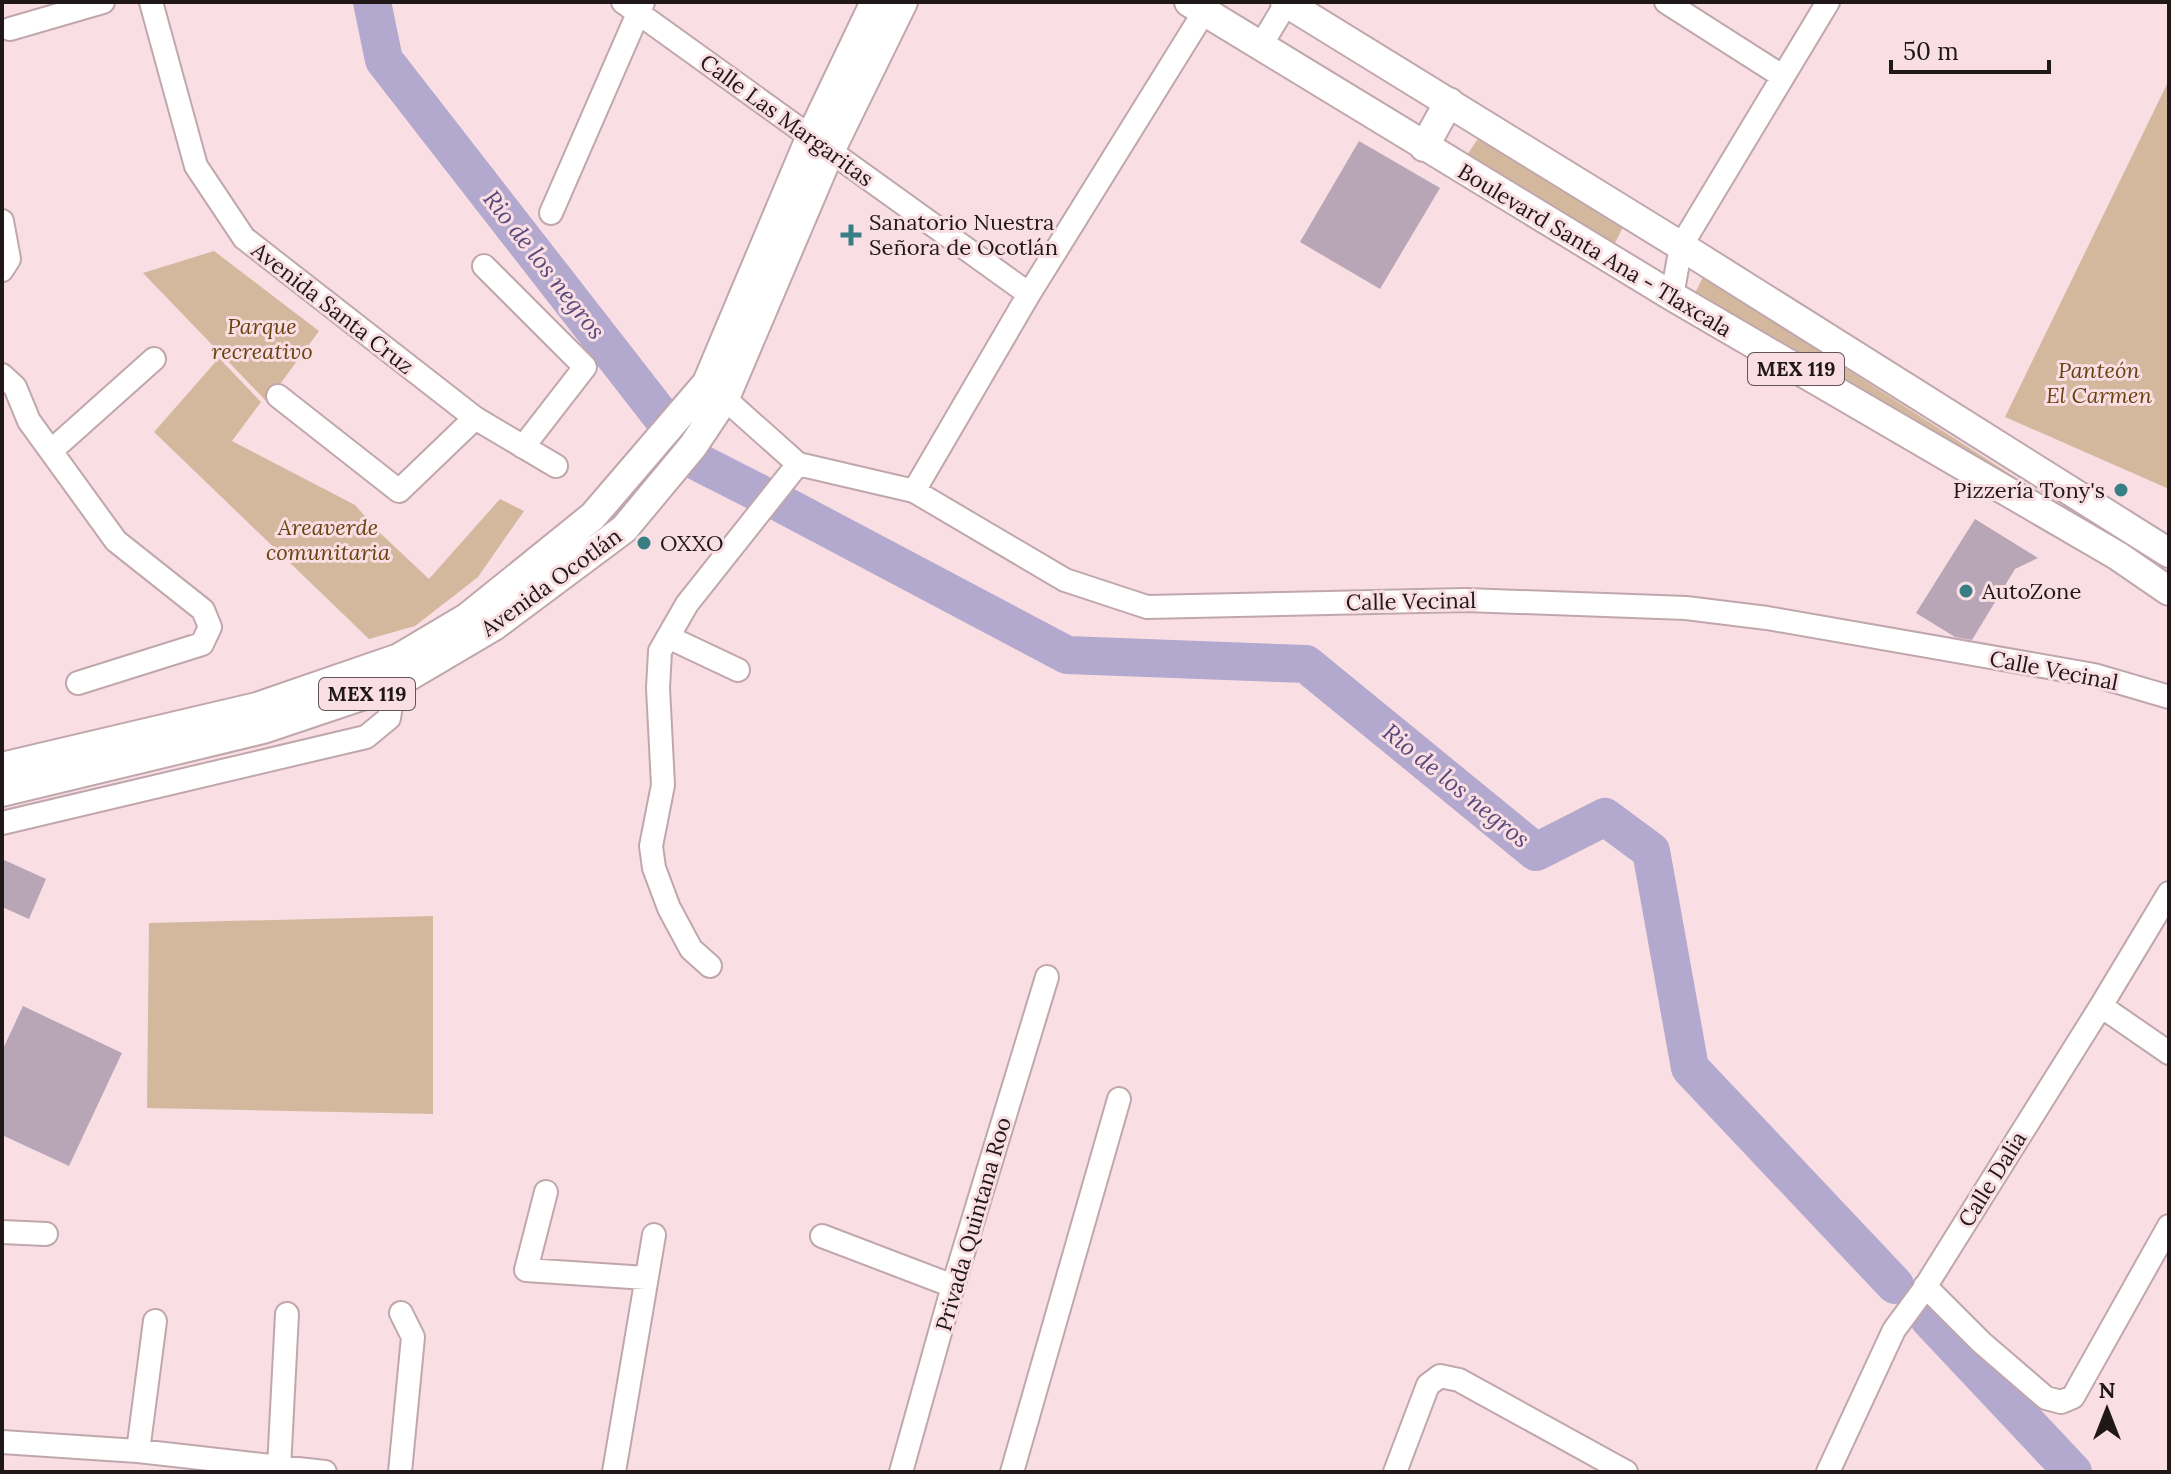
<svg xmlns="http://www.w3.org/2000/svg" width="2171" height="1474" font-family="Lora,serif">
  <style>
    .green { fill: #d4b89e }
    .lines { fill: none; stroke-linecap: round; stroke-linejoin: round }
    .river { stroke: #b3a8cd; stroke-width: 38 }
    .building { fill: #b8a6b6 }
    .minor-casing { stroke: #c0a7ad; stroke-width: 26 }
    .major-casing { stroke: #c0a7ad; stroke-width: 32 }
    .minor { stroke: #fff; stroke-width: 22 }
    .major { stroke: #fff; stroke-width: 28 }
    .poi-dot { fill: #377f85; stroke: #f9dee4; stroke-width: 3 }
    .labels { text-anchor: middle; stroke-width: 6; stroke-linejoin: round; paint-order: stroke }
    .shield { fill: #f9dee4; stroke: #615356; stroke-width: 2 }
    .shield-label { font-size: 20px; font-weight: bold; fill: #201719 }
    .street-label { font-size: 22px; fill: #201719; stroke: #f9dee4 }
    .poi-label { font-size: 22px; fill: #201719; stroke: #f9dee4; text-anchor: start }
    .park-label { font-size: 22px; font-style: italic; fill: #6b4210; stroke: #f9dee4 }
    .water-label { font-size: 24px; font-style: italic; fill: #59487b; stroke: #f9dee4 }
  </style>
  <rect width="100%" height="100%" fill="#f9dee4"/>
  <path class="green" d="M 2169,80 L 2169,489 L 2005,417 Z
    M 1479,137 L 1624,225 L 1614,245 L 1467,155 Z
    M 214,251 L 319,331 L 267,402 L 143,273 Z
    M 1703,277 L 2169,576 L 1694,295 Z
    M 219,358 L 261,402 L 232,441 L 355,505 L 379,532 L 429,579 L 500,499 L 524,511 L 478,577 L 415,626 L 369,639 L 154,432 Z
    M 433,916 L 433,1114 L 147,1108 L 149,923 Z"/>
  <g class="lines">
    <path class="river" d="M 372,2 L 384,60 L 696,461 L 759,493
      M 780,503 L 1067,655 L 1306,664 L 1536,852 L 1605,817 L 1651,851 L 1690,1068 L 1895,1285
      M 1929,1319 L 2073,1472"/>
  </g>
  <path class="building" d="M 1359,141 L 1440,188 L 1380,289 L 1300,242 Z
    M 1975,519 L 2038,558 L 2015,569 L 1972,640 L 1955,637 L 1916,613 Z
    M 2,859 L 46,879 L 29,919 L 2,907 Z
    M 23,1006 L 122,1053 L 69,1166 L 2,1135 L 2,1051 Z"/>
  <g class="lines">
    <g class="minor-casing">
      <path id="minor" d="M 151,2 L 196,166 L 244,238 L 475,418 L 556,466
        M 623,2 L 1029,294
        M 1666,2 L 1782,76
        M 10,29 L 103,2
        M 1260,47 L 1287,2
        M 551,213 L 643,2
        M 2,221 L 9,259 L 2,270
        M 484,266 L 585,367 L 523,447
        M 1672,296 L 1681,246 L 1828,2
        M 2,375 L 15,387 L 29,421 L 116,541 L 203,610 L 210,627 L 202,644 L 78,683
        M 714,389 L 798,464 L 914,491 L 1065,580 L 1147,607 L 1466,600 L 1686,608 L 1767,618 L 2094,675 L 2169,697
        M 278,396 L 399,491 L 475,418
        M 51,451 L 154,359
        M 914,491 L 1029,294 L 1204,12
        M 668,637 L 738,670
        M 2,823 L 366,737 L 389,718 L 394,685
        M 710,966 L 691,949 L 669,908 L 654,868 L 651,846 L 663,785 L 658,688 L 660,651 L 687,604 L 798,464
        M 2101,1006 L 2169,1053
        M 546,1192 L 526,1270 L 646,1278
        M 2,1232 L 46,1234
        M 822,1236 L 953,1286
        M 1925,1286 L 1981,1342 L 2046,1398 L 2061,1402 L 2073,1397 L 2169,1226
        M 2,1442 L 138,1451 L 325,1472
        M 138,1451 L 155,1321
        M 279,1468 L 287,1314
        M 400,1472 L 413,1337 L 401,1313
        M 614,1472 L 654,1235
        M 901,1472 L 953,1286 L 1047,977
        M 1012,1472 L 1119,1099
        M 1395,1472 L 1428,1385 L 1440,1376 L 1459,1380 L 1626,1472
        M 1828,1472 L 1894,1330 L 1922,1292 L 2101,1006 L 2169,893"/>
    </g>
    <g class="major-casing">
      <path id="major" d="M 1189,2 L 1672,296 L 2118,556 L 2169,591
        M 1285,2 L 1681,246 L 2169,553
        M 1424,147 L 1449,102
        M 2,767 L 257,707 L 399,658 L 468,617 L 593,516 L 707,383 L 811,136 L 875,2
        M 2,792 L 263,729 L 394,685 L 494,626 L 624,529 L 693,446 L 725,398 L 830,151 L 903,2"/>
    </g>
    <use href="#minor" class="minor"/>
    <use href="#major" class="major"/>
  </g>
  <g class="poi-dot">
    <path d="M847 223h8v8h8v8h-8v8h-8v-8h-8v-8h8z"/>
    <circle cx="2121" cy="490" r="8"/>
    <circle cx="644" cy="543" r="8"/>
    <circle cx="1966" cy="591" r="8"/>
  </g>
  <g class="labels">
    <g class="shield">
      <rect x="1748" y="353" width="96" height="32" rx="6"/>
      <rect x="319" y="678" width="96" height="32" rx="6"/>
    </g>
    <g class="shield-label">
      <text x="1796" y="376">MEX 119</text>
      <text x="367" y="701">MEX 119</text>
    </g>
    <g class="street-label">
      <text transform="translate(787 120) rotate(36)" y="8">Calle Las Margaritas</text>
      <text transform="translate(1595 250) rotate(31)" y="8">Boulevard Santa Ana - Tlaxcala</text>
      <text transform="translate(333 308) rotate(38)" y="8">Avenida Santa Cruz</text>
      <text transform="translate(551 582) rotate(-36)" y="8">Avenida Ocotlán</text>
      <text transform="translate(1411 601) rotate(-1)" y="8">Calle Vecinal</text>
      <text transform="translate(2054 670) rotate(11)" y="8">Calle Vecinal</text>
      <text transform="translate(1992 1179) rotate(-58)" y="8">Calle Dalia</text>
      <text transform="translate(973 1224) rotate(-74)" y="8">Privada Quintana Roo</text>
    </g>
    <g class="poi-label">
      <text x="869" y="230">Sanatorio Nuestra<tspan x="869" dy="25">Señora de Ocotlán</tspan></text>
      <text x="2105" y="498" text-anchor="end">Pizzería Tony's</text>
      <text x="660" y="551">OXXO</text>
      <text x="1982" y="599">AutoZone</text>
    </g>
    <g class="park-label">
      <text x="262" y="334">Parque<tspan x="262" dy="25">recreativo</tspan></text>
      <text x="2099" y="378">Panteón<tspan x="2099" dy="25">El Carmen</tspan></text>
      <text x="328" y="535">Areaverde<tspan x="328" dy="25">comunitaria</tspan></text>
    </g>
    <g class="water-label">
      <text transform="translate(544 265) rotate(52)" y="8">Rio de los negros</text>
      <text transform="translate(1456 786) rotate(39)" y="8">Rio de los negros</text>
    </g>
  </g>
  <rect width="2171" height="1474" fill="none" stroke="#201719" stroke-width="8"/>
  <g transform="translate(2107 1410)" stroke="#f9dee4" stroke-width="6" paint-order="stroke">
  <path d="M0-6L14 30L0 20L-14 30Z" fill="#201719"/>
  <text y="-12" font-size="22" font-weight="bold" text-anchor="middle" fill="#201719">N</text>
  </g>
  <path d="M1891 60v12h158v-12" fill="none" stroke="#201719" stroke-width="4"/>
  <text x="1903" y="60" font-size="24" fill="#201719" stroke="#f9dee4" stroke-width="6" paint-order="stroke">50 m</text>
</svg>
